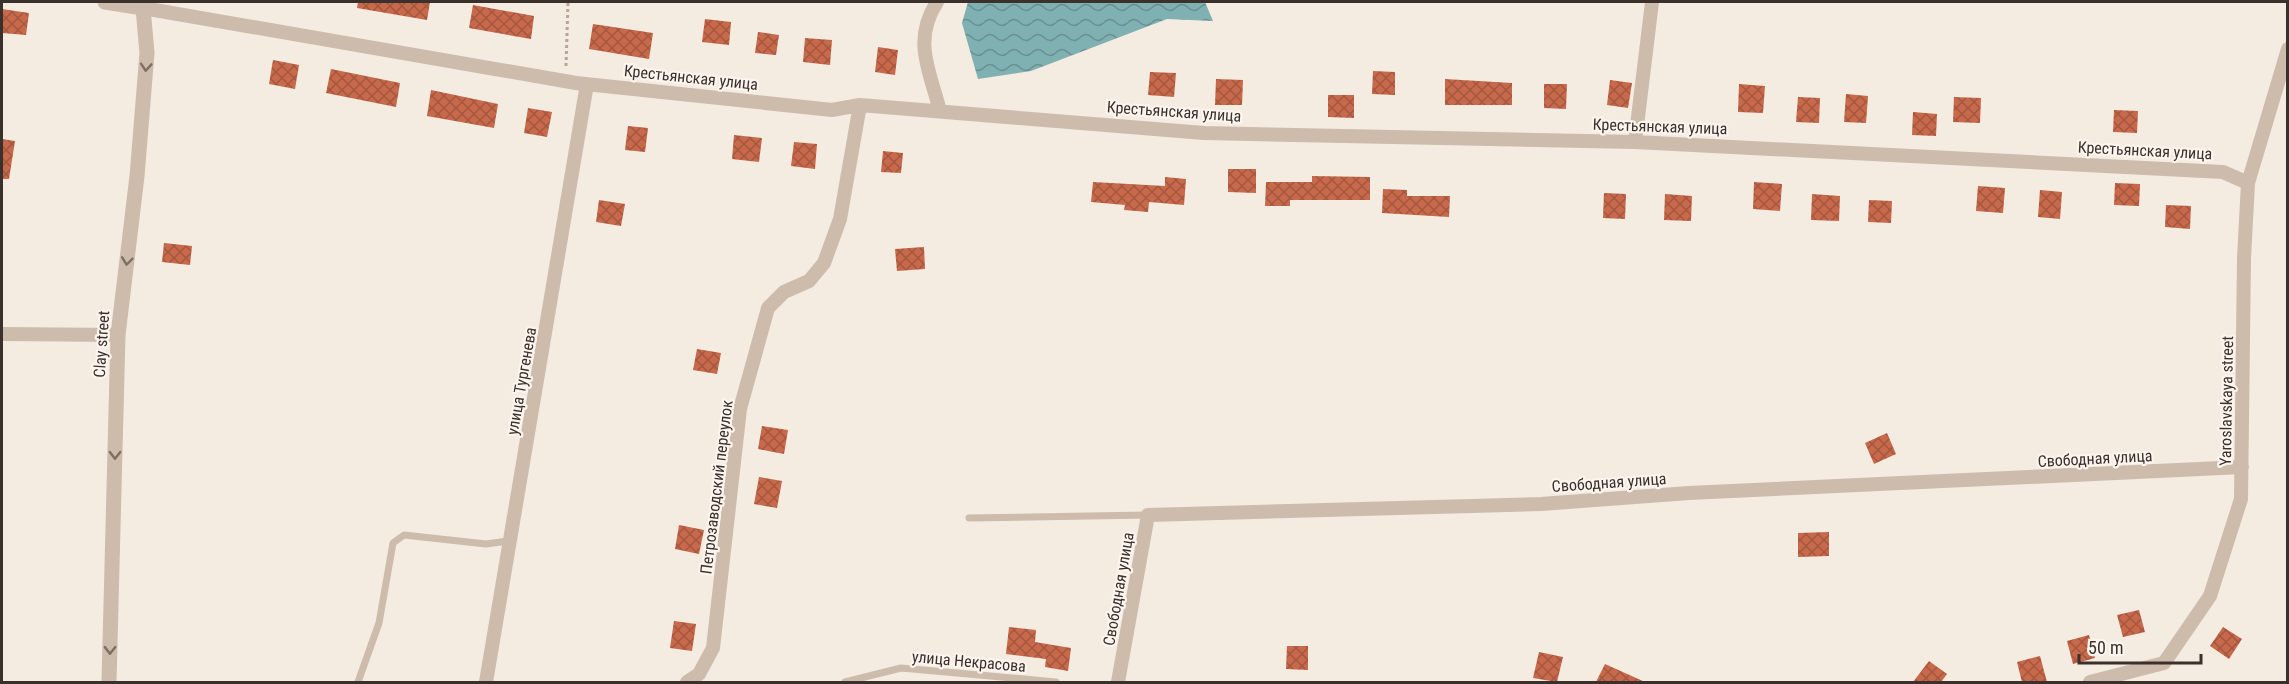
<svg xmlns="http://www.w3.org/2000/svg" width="2289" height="684" font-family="'Roboto Condensed',sans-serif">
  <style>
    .water { fill: url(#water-waves) }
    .building { fill: url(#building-cross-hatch) }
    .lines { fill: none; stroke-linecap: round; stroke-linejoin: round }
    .path { stroke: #b9a596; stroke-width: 3; stroke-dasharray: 3 3; stroke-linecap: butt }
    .service { stroke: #cdbbac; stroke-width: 7 }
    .minor { stroke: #cdbbac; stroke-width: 14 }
    .tertiary { stroke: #cdbbac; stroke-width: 15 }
    .oneway { stroke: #7d6f65 }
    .labels { text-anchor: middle; stroke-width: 4.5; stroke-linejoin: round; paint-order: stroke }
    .street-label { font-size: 16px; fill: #3b302b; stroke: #fbf5ee }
  </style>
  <defs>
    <pattern id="water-waves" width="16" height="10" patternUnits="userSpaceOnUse" patternTransform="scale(1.5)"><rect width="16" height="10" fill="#7fb0b2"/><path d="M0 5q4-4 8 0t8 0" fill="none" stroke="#699091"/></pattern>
    <pattern id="building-cross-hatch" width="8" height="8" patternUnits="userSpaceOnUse" patternTransform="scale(1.5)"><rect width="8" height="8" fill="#c8694b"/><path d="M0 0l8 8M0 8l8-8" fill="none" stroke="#a4573f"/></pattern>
  </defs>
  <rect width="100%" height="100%" fill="#f4ebe1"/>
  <path class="water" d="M 968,2 L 1205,2 L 1213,21 L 1167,19 L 1031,71 L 978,79 L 962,23 Z"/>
  <path class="building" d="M 358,2 L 430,2 L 427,20 L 357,8 Z
    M 473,5 L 534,16 L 531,39 L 469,28 Z
    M 2,9 L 29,13 L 26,35 L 2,33 Z
    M 705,19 L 731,22 L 729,45 L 702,42 Z
    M 593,24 L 653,33 L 649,59 L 589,49 Z
    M 758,32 L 779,35 L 776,55 L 755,53 Z
    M 805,38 L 832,40 L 830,65 L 803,62 Z
    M 878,47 L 898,50 L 895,75 L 875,72 Z
    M 273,60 L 299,65 L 295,89 L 269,84 Z
    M 331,69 L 400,83 L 396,107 L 326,93 Z
    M 1373,71 L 1395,72 L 1395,95 L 1372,94 Z
    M 1150,72 L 1176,73 L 1174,97 L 1148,95 Z
    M 1216,79 L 1243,80 L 1242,105 L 1215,105 Z
    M 1445,79 L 1512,83 L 1512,105 L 1445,105 Z
    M 1610,80 L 1632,83 L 1628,108 L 1607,105 Z
    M 1544,84 L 1567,84 L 1566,109 L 1544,108 Z
    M 1739,84 L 1765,86 L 1763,113 L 1738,112 Z
    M 431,90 L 498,104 L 494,128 L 427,116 Z
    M 1846,94 L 1868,96 L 1866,123 L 1844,122 Z
    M 1328,95 L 1354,95 L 1354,118 L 1328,117 Z
    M 1798,97 L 1820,98 L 1819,123 L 1796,122 Z
    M 1954,97 L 1981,98 L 1980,123 L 1953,122 Z
    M 528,108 L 552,112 L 547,137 L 524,133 Z
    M 2114,110 L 2138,111 L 2137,133 L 2113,132 Z
    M 1913,112 L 1937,114 L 1936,136 L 1912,135 Z
    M 628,126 L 648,128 L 645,152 L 625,150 Z
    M 734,135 L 762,138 L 759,162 L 732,159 Z
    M 2,139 L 15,141 L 9,179 L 2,179 Z
    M 794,142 L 817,144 L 815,169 L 791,166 Z
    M 883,151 L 903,153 L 901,173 L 881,172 Z
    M 1228,169 L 1256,169 L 1256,193 L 1228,192 Z
    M 1312,176 L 1370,177 L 1370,200 L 1290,200 L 1290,206 L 1265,206 L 1266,182 L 1312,182 Z
    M 1165,177 L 1186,179 L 1184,205 L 1149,202 L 1148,212 L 1124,210 L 1125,205 L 1091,202 L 1093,182 L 1165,186 Z
    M 1754,182 L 1782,184 L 1780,211 L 1753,209 Z
    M 2115,183 L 2140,184 L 2139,206 L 2114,205 Z
    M 1978,186 L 2005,188 L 2003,213 L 1976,211 Z
    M 1383,189 L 1407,190 L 1407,196 L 1450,196 L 1449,217 L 1382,213 Z
    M 2040,190 L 2062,192 L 2060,219 L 2038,217 Z
    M 1604,193 L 1626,194 L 1625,219 L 1603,218 Z
    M 1665,194 L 1692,196 L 1691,221 L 1664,220 Z
    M 1812,194 L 1840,196 L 1839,221 L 1811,220 Z
    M 599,200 L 625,204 L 621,226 L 596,222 Z
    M 1869,200 L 1892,201 L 1891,223 L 1868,222 Z
    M 2166,205 L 2191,206 L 2190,229 L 2165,227 Z
    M 164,243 L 192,246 L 190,265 L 162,262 Z
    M 924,247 L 925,269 L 897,271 L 895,249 Z
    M 697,349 L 721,353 L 717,374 L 693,370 Z
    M 762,426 L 788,430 L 784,454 L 758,449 Z
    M 1887,433 L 1896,454 L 1874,464 L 1865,443 Z
    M 759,477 L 782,481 L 777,508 L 754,504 Z
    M 679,525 L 704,530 L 699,554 L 675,549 Z
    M 1829,532 L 1829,556 L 1798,557 L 1798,533 Z
    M 2139,610 L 2145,632 L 2123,637 L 2117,615 Z
    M 674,621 L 696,624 L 692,651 L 670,648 Z
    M 1009,627 L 1036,630 L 1035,642 L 1071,648 L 1068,671 L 1045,667 L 1046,659 L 1006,654 Z
    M 2223,627 L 2242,639 L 2229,659 L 2210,646 Z
    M 2089,635 L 2095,658 L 2073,664 L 2067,641 Z
    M 1287,646 L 1308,646 L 1308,670 L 1286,669 Z
    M 1539,652 L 1563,657 L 1557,682 L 1533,678 Z
    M 2040,656 L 2047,682 L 2022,682 L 2017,662 Z
    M 1929,661 L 1947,674 L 1941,682 L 1913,682 Z
    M 1605,664 L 1645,682 L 1596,682 Z"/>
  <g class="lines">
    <path class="path" d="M 566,66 L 568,2"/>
    <path class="service" d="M 969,518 L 1148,515
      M 358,682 L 379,623 L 393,543 L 404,535 L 486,544 L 508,541
      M 845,682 L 901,668 L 1056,682"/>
    <path class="minor" d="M 146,2 L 143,8 L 576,83 L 832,110 L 860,105 L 1204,133 L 1635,142 L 2223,172 L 2248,183
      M 937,2 C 912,41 930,71 940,111
      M 1635,142 L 1652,2
      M 2,334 L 118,335
      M 486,682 L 587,84
      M 687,682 L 699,674 L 713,648 L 740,409 L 768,308 L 784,292 L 809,281 L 824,263 L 840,219 L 860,105
      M 1118,682 L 1148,515 L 1541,504 L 1689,493 L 2242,467
      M 2090,682 L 2164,663 L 2210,596 L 2241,499 L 2244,258 L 2248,183 L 2288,49"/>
    <path class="tertiary" d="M 105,2 L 143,8 L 147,53 L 137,176 L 118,335 L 109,682"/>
  </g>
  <defs><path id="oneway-chevron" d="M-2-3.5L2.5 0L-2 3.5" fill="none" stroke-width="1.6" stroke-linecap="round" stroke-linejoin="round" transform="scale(1.5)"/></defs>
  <g class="oneway">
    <use href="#oneway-chevron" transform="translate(146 67) rotate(94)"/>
    <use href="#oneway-chevron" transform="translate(127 261) rotate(97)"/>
    <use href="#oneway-chevron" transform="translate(115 455) rotate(91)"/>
    <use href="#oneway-chevron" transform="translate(110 650) rotate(91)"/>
  </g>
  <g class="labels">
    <g class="street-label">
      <text transform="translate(691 77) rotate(6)" y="6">Крестьянская улица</text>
      <text transform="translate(1174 111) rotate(4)" y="6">Крестьянская улица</text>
      <text transform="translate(1660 126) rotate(2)" y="6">Крестьянская улица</text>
      <text transform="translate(2145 150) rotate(3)" y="6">Крестьянская улица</text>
      <text transform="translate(101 344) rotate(-86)" y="6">Clay street</text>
      <text transform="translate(521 381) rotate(-80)" y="6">улица Тургенева</text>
      <text transform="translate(2226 401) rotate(-89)" y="6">Yaroslavskaya street</text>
      <text transform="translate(2095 458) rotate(-3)" y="6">Свободная улица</text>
      <text transform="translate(1609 482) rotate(-4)" y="6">Свободная улица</text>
      <text transform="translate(716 487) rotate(-83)" y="6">Петрозаводский переулок</text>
      <text transform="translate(1118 589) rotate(-80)" y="6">Свободная улица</text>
      <text transform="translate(969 661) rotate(5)" y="6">улица Некрасова</text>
    </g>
  </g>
  <rect width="2289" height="684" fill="none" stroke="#3b302b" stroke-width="6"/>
  <path d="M2079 654v9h122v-9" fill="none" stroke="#3b302b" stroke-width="3"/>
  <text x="2088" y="654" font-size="18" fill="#3b302b" stroke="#fbf5ee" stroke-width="4.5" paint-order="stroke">50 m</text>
</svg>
